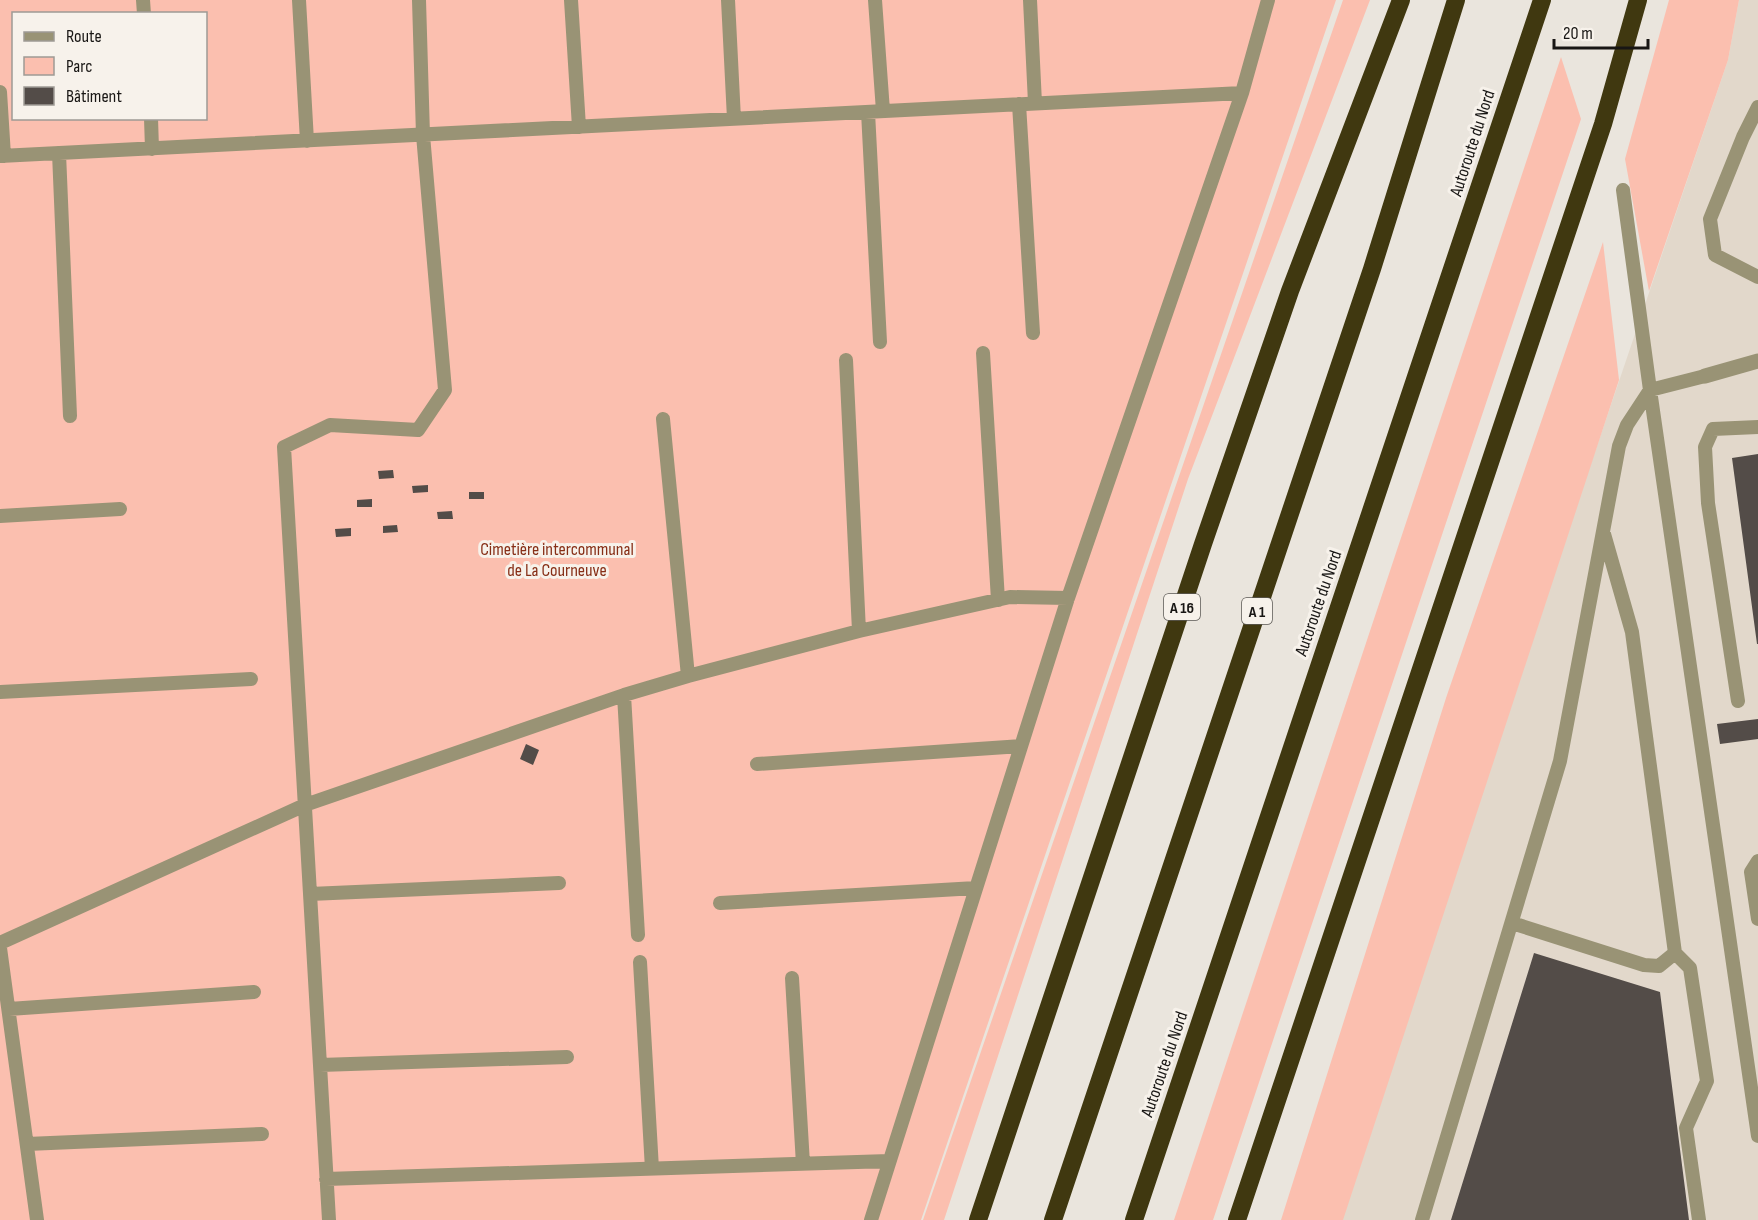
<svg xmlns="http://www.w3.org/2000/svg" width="1758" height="1220" font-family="'Sofia Sans Condensed',sans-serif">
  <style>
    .built { fill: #e2d8cb }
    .green { fill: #fbbfaf; fill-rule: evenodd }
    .building { fill: #534c48 }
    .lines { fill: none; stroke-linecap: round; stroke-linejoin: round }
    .lane { stroke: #999375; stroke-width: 14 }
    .street { stroke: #999375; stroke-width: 15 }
    .highway { stroke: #403810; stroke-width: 18 }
    .labels { text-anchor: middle; stroke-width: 6; stroke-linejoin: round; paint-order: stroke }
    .shield { fill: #f7f2eb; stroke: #5b5854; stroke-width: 1.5 }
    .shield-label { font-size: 16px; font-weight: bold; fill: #181614 }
    .street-label { font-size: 18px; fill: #181614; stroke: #f7f2eb }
    .park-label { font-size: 18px; fill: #872f17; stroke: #f7f2eb }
  </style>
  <rect width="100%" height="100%" fill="#eae5dd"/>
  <path class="built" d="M 1739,0 L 1758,0 L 1758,1220 L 1317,1220 L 1595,452 L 1728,60 Z"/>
  <path class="green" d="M 0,0 L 1336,0 L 921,1220 L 0,1220 ZM 14,14 L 206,14 L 206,118 L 14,118 Z
    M 1343,0 L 1370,0 L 1188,479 L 944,1220 L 923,1220 Z
    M 1669,0 L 1739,0 L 1728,60 L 1649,291 L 1625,159 Z
    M 1561,57 L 1581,119 L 1213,1220 L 1174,1220 Z
    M 1603,242 L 1619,380 L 1343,1220 L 1281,1220 L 1446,698 Z"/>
  <path class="building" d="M 1758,454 L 1758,644 L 1757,644 L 1732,458 Z
    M 393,470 L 394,478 L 379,479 L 378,471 Z
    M 428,485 L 428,492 L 413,493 L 412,486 Z
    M 469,492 L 484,492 L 484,499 L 469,499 Z
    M 372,499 L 372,507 L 357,507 L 357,500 Z
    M 452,511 L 453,519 L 438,519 L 437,512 Z
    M 397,525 L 398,532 L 383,533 L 383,526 Z
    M 351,528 L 351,536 L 336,537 L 335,529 Z
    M 1758,719 L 1758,739 L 1720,744 L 1717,724 Z
    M 526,744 L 539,750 L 533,765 L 520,759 Z
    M 1534,953 L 1660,992 L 1689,1220 L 1451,1220 Z"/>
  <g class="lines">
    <path class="lane" d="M 143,0 L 144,14
      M 299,0 L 307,141
      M 571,0 L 579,127
      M 728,0 L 734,119
      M 875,0 L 883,111
      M 1030,0 L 1035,103
      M 0,92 L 4,156
      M 1019,104 L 1033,333
      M 1758,107 L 1743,137 L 1710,219 L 1715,255 L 1758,277
      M 868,112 L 880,342
      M 151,118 L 152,149
      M 59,153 L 70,416
      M 0,156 L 1242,93
      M 1623,190 L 1650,390 L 1758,1136
      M 983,353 L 998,600
      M 846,360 L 859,631
      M 663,419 L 688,676
      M 0,516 L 120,509
      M 0,692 L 251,679
      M 624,695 L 638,935
      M 1738,701 L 1708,503 L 1705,447 L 1713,429 L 1758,427
      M 757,764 L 1021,746
      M 1758,861 L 1751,872 L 1758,919
      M 310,894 L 559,883
      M 720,903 L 976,888
      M 1512,923 L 1644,965 L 1659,966 L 1675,953 L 1632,632 L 1604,534
      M 0,943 L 305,805 L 624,695 L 688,676 L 859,631 L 1010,597 L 1068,598
      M 0,948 L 37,1220
      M 1675,953 L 1690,968 L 1707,1081 L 1686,1128 L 1699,1220
      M 640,962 L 652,1169
      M 792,978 L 803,1164
      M 9,1009 L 254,992
      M 320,1065 L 567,1057
      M 27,1144 L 262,1134
      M 326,1179 L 889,1161
      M 329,1220 L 284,447 L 330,425 L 418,430 L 445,390 L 423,135 L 419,0
      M 871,1220 L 1068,598 L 1242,93 L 1268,0
      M 1422,1220 L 1560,761 L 1619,446 L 1627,425 L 1650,390 L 1705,376"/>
    <path class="street" d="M 1705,376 L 1758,361"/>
    <path class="highway" d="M 978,1220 L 1203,544 L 1290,291 L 1401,0
      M 1053,1220 L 1372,269 L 1456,0
      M 1134,1220 L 1542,0
      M 1237,1220 L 1603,124 L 1638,0"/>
  </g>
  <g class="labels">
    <g class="shield">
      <rect x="1164" y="594" width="36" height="26" rx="4.5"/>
      <rect x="1242" y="598" width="30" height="26" rx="4.5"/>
    </g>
    <g class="shield-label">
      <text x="1182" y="613">A 16</text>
      <text x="1257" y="617">A 1</text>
    </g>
    <g class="street-label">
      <text transform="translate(1472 143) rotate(-72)" y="6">Autoroute du Nord</text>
      <text transform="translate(1318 603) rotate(-71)" y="6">Autoroute du Nord</text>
      <text transform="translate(1164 1064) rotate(-71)" y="6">Autoroute du Nord</text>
    </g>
    <g class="park-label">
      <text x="557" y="555">Cimetière intercommunal<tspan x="557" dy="21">de La Courneuve</tspan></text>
    </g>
  </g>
  <rect x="12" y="12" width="195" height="108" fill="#f7f2eb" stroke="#9e9a95" stroke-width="1.5"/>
  <rect x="24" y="32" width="30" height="9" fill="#999375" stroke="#9e9a95" stroke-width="1.5"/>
  <text x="66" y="42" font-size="18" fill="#181614">Route</text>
  <rect x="24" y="57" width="30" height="18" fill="#fbbfaf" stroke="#9e9a95" stroke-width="1.5"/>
  <text x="66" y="72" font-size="18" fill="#181614">Parc</text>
  <rect x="24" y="87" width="30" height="18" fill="#534c48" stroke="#9e9a95" stroke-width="1.5"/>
  <text x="66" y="102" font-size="18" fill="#181614">Bâtiment</text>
  <path d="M1554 39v9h94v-9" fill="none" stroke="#181614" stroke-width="3"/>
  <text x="1563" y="39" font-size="18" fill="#181614" stroke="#f7f2eb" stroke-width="4.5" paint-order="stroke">20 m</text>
</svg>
